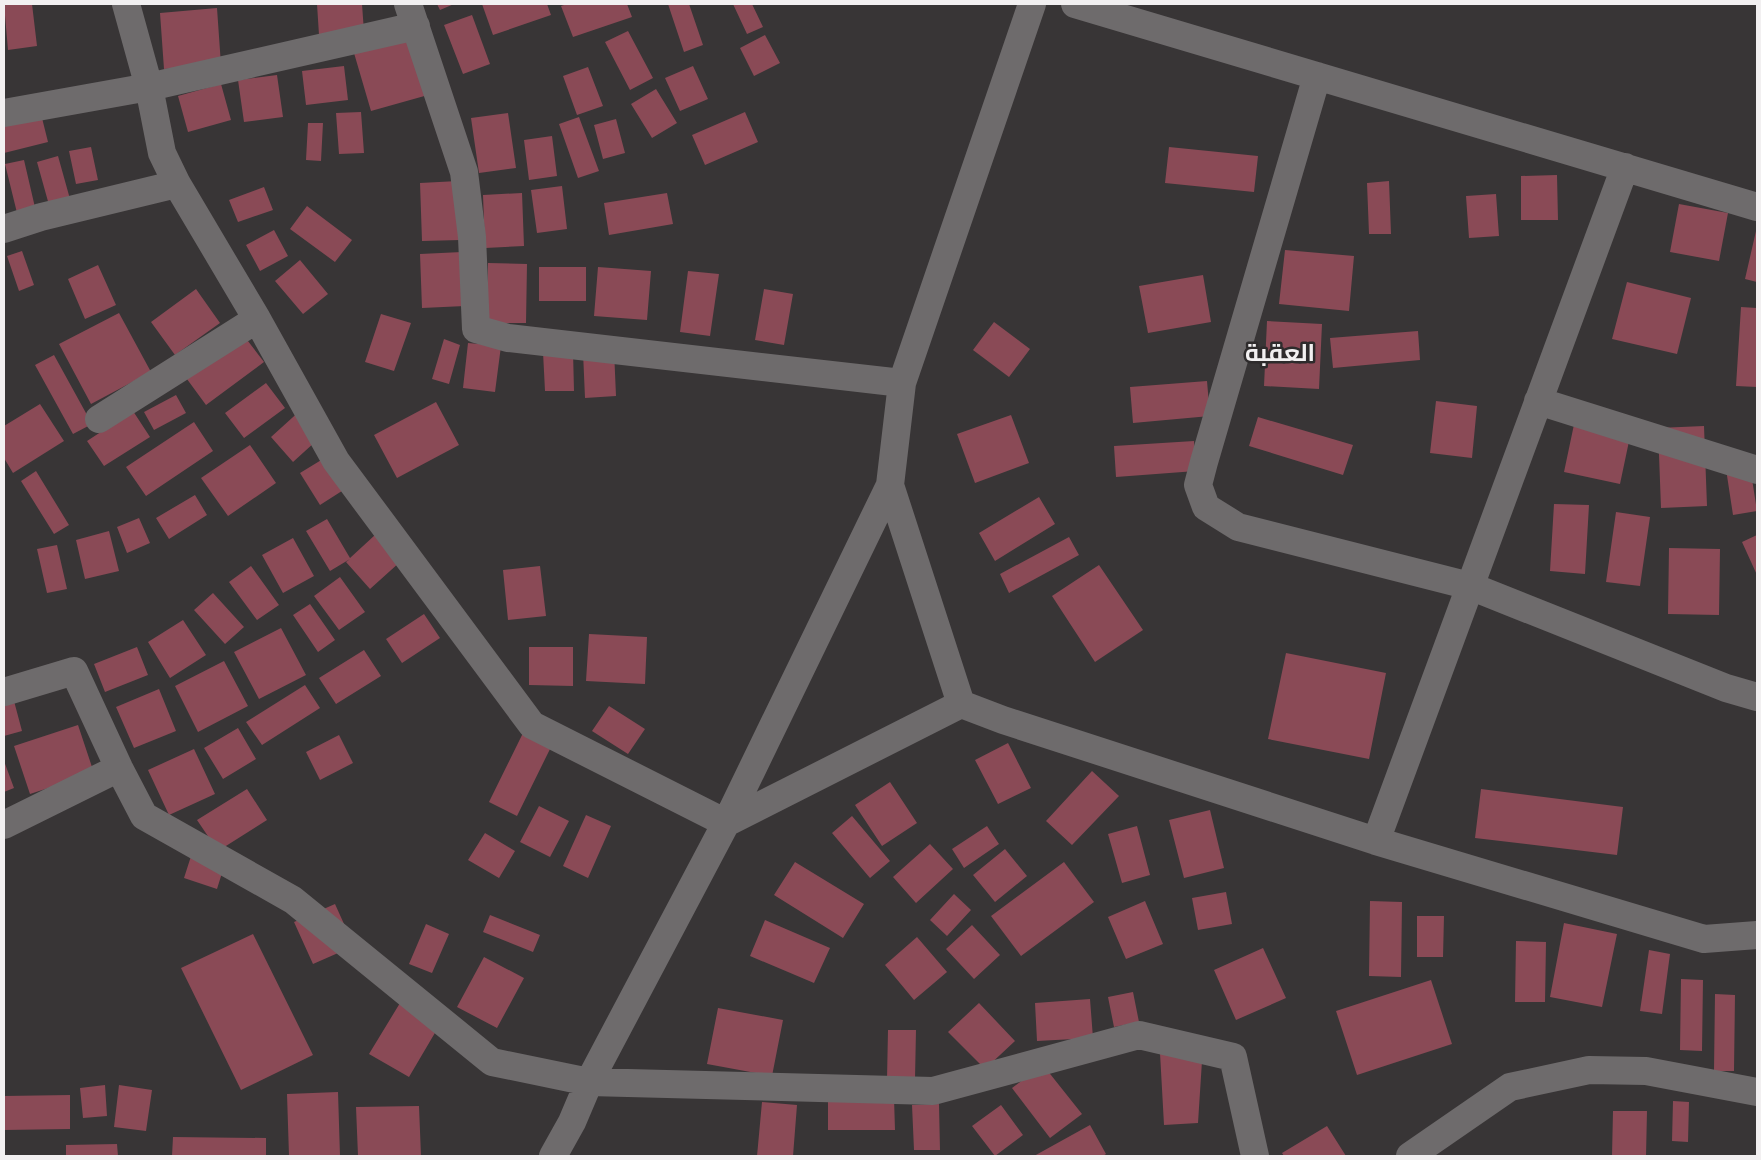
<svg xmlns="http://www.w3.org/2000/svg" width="1761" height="1160" font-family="Figtree,Cairo,sans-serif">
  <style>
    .building { fill: #8a4a56 }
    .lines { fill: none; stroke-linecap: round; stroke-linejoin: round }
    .minor { stroke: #6e6b6c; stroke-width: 28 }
    .labels { text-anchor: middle; stroke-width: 5; stroke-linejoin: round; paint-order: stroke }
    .district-label { font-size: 24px; font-weight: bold; fill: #f2f0f1; stroke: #2e2b2c }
  </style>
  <rect width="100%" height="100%" fill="#383536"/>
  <path class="building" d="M 4,4 L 32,4 L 37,46 L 8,50 Z
    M 317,4 L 362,4 L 364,32 L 319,35 Z
    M 437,4 L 454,4 L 440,10 Z
    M 482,4 L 547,4 L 551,15 L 493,35 Z
    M 567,4 L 627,4 L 632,17 L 573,37 L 561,6 Z
    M 668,4 L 689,4 L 703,45 L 684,52 Z
    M 733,4 L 752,4 L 763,27 L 747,34 Z
    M 217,8 L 221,65 L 164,69 L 160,13 Z
    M 472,15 L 490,64 L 463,74 L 444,25 Z
    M 628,31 L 653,78 L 630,90 L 605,42 Z
    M 765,35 L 780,63 L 754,76 L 740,48 Z
    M 411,36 L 428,95 L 371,111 L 354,53 Z
    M 344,66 L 348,100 L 306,105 L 302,71 Z
    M 693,66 L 708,99 L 680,111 L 665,78 Z
    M 588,67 L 603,106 L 577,115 L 563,76 Z
    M 277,75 L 283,117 L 244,122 L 238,80 Z
    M 221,84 L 231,120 L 188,132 L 178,96 Z
    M 656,89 L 677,123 L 652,138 L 631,104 Z
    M 37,98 L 48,142 L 4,153 L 4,106 Z
    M 361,112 L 364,153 L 339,154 L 336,113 Z
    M 745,112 L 758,142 L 705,165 L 692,135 Z
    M 508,113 L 516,168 L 479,173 L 471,118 Z
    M 579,117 L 599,171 L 578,178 L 559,124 Z
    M 616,119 L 625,153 L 603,159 L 594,125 Z
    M 308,123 L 323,123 L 321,161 L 306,160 Z
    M 552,136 L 557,176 L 529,180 L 524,140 Z
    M 91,147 L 98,180 L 76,184 L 69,151 Z
    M 1169,147 L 1258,156 L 1254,192 L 1165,183 Z
    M 58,156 L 70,199 L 49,205 L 37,162 Z
    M 24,160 L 37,216 L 19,221 L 5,164 Z
    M 1557,175 L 1558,220 L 1521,220 L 1521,176 Z
    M 458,181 L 460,240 L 422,241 L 420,183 Z
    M 1389,181 L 1391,234 L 1369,234 L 1367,183 Z
    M 562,186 L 567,229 L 537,233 L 531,190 Z
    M 264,187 L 273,210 L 238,222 L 229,200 Z
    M 522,193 L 524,246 L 485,248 L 483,195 Z
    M 667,193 L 673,224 L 609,235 L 604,203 Z
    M 1496,194 L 1499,236 L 1469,238 L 1466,196 Z
    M 1679,204 L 1728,213 L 1719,261 L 1670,252 Z
    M 307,206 L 352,240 L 335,262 L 290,229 Z
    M 274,230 L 288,256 L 260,271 L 246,245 Z
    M 1756,231 L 1757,231 L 1757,282 L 1745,279 Z
    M 1285,250 L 1354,256 L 1349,311 L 1279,304 Z
    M 22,251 L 34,285 L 19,291 L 7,256 Z
    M 462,252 L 465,306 L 422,308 L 420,254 Z
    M 300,260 L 328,294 L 303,314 L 275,281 Z
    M 488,263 L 527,264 L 526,323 L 487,323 Z
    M 98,265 L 116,305 L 85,319 L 68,279 Z
    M 539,267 L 586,267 L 586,301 L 539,301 Z
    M 598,267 L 651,271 L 647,320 L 594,316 Z
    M 688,271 L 719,274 L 710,336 L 680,332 Z
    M 1203,275 L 1211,322 L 1148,333 L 1139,286 Z
    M 1627,282 L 1691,298 L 1677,354 L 1612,339 Z
    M 196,289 L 220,323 L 175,355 L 151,322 Z
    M 764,289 L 793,294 L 784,345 L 755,340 Z
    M 1741,307 L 1757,308 L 1757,387 L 1736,386 Z
    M 119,313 L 151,372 L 91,404 L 59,344 Z
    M 381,314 L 411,323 L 394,371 L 365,362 Z
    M 1267,321 L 1322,324 L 1319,389 L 1264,386 Z
    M 994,322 L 1030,349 L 1009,377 L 973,350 Z
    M 1418,331 L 1420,360 L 1333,368 L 1330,338 Z
    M 241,332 L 264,362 L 206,405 L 184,375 Z
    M 444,339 L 460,345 L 449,384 L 432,379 Z
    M 468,343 L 501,346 L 495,392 L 463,388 Z
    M 614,350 L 616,396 L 585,398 L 583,352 Z
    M 573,351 L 574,391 L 545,391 L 543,352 Z
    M 54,355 L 92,424 L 73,434 L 35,365 Z
    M 1207,381 L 1210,416 L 1133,423 L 1130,387 Z
    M 266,383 L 285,408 L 244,438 L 225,413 Z
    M 176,395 L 186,413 L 154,430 L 144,412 Z
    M 1436,401 L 1477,406 L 1472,458 L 1430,453 Z
    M 436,402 L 459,445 L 397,478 L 374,435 Z
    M 40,404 L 64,441 L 13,473 L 4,458 L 4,426 Z
    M 303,408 L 326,432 L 293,462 L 271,437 Z
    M 133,411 L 150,437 L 104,466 L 87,441 Z
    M 1011,415 L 1029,463 L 975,483 L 957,434 Z
    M 1576,415 L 1632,427 L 1620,484 L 1564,472 Z
    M 1258,417 L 1353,445 L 1343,475 L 1249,446 Z
    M 194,422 L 213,451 L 146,496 L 126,467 Z
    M 1704,426 L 1707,506 L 1661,508 L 1658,428 Z
    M 1194,441 L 1196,471 L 1116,477 L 1114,446 Z
    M 250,445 L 276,483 L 228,516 L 201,478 Z
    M 336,451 L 356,482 L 320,505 L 300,473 Z
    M 1750,466 L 1757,511 L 1733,515 L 1726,469 Z
    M 36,471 L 69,525 L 54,534 L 21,481 Z
    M 195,495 L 207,515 L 169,539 L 156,518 Z
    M 1039,497 L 1055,524 L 995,561 L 979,533 Z
    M 1554,504 L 1589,505 L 1585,574 L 1550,571 Z
    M 1616,512 L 1650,517 L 1640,586 L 1606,582 Z
    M 139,518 L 150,543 L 127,553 L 117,527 Z
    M 327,519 L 350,558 L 375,535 L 400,562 L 370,589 L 346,562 L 350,559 L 330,571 L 306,531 Z
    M 109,531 L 119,571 L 85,579 L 76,540 Z
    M 1757,535 L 1757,575 L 1742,542 Z
    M 1069,537 L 1079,555 L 1009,593 L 1000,574 Z
    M 293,538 L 314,576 L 283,593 L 262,555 Z
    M 57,545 L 67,589 L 47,593 L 37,549 Z
    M 1669,548 L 1720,549 L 1719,615 L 1668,614 Z
    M 1099,565 L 1143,630 L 1095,662 L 1052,596 Z
    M 251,566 L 279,605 L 257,620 L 229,582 Z
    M 540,566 L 546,616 L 508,620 L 503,570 Z
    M 340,577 L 365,612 L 339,630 L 314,596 Z
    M 213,593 L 244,627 L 225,644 L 194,610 Z
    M 310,604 L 335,640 L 318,652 L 293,615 Z
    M 424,614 L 440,638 L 402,663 L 386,639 Z
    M 183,620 L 206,655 L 170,678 L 148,642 Z
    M 281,628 L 306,675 L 259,699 L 234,652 Z
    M 589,634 L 647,637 L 645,684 L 586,681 Z
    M 137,647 L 148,675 L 105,692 L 94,664 Z
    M 529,647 L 573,647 L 573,686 L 529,685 Z
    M 364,650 L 381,676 L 336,704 L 319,678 Z
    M 1286,653 L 1386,673 L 1369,759 L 1268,739 Z
    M 224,661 L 248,706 L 198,732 L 175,686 Z
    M 305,685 L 320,708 L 262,745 L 246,722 Z
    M 159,689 L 176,731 L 134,748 L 116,707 Z
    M 14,701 L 22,731 L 4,736 L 4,704 Z
    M 609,706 L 645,729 L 628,754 L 592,731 Z
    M 78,725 L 94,773 L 30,794 L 14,746 Z
    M 238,728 L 256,759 L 223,779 L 204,748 Z
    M 523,733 L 551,747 L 517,816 L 489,802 Z
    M 339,735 L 353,763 L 320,780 L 306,752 Z
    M 1008,743 L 1031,788 L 998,804 L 975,760 Z
    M 194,749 L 215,794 L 169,815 L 148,770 Z
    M 4,761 L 14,788 L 4,792 Z
    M 1092,771 L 1119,796 L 1072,845 L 1046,821 Z
    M 890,782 L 917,823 L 882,846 L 855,805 Z
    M 247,789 L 267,820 L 218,851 L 197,820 Z
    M 1481,789 L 1623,807 L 1617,855 L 1475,838 Z
    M 539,806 L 569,821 L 550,857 L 520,842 Z
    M 1210,810 L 1224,868 L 1184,878 L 1169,820 Z
    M 586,815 L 611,826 L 588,878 L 563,866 Z
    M 852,816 L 890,861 L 870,878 L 832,833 Z
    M 987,826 L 999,844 L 964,868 L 952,849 Z
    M 1137,826 L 1150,875 L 1122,883 L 1108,834 Z
    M 485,833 L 515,851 L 499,878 L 468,860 Z
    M 930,844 L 953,869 L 916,903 L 893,877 Z
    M 1005,849 L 1027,876 L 995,902 L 973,875 Z
    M 193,850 L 226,860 L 217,889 L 184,878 Z
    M 795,862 L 864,904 L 843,938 L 774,895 Z
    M 1064,862 L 1094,902 L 1021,956 L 991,916 Z
    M 1226,892 L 1232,924 L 1198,930 L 1192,898 Z
    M 954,894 L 971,910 L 947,936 L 930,920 Z
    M 1145,901 L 1163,944 L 1126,959 L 1108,917 Z
    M 1370,901 L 1402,902 L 1401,977 L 1369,976 Z
    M 335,904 L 354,946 L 313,964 L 294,922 Z
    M 490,915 L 540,935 L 533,952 L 483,932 Z
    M 1417,916 L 1444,916 L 1443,957 L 1417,957 Z
    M 765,920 L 830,948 L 814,983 L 750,956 Z
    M 1564,923 L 1617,934 L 1602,1007 L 1550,997 Z
    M 426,924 L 449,934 L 432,973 L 409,964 Z
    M 972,925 L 1000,955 L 974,979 L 946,949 Z
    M 253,934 L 313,1055 L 241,1090 L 181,968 Z
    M 917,937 L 947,972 L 914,1000 L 885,965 Z
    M 1516,941 L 1546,942 L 1545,1002 L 1515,1002 Z
    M 1263,948 L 1286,998 L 1236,1020 L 1214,970 Z
    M 1649,950 L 1670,954 L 1662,1014 L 1640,1011 Z
    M 484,957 L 524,978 L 497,1028 L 457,1007 Z
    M 1681,979 L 1703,980 L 1702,1051 L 1680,1050 Z
    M 1431,980 L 1452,1044 L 1357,1075 L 1336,1011 Z
    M 1133,992 L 1139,1022 L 1114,1027 L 1108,997 Z
    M 1715,994 L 1735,995 L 1734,1071 L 1714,1071 Z
    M 1090,999 L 1093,1038 L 1037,1041 L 1035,1003 Z
    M 400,1003 L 439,1026 L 409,1077 L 369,1054 Z
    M 979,1003 L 1015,1041 L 985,1069 L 948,1032 Z
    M 718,1008 L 783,1020 L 772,1076 L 707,1064 Z
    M 888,1030 L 916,1030 L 915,1079 L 887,1079 Z
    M 1160,1053 L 1202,1061 L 1198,1123 L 1164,1125 Z
    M 1043,1065 L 1082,1114 L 1050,1138 L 1012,1088 Z
    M 105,1085 L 107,1116 L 83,1118 L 80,1088 Z
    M 119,1085 L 152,1090 L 146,1131 L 114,1127 Z
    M 338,1092 L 340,1156 L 289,1156 L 287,1094 Z
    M 70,1095 L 70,1129 L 4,1130 L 4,1096 Z
    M 828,1098 L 894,1098 L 895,1130 L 828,1130 Z
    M 1673,1101 L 1689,1102 L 1688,1142 L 1672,1141 Z
    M 762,1102 L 797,1105 L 793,1156 L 757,1156 Z
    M 939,1104 L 940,1150 L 914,1150 L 912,1105 Z
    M 1001,1105 L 1023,1135 L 995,1156 L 972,1126 Z
    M 419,1106 L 421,1156 L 358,1156 L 356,1107 Z
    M 1613,1111 L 1647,1111 L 1646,1156 L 1612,1156 Z
    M 1090,1125 L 1106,1154 L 1103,1156 L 1034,1156 Z
    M 1327,1126 L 1346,1156 L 1284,1156 L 1282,1153 Z
    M 173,1137 L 266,1138 L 266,1156 L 172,1156 Z
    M 117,1144 L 118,1156 L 66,1156 L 66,1145 Z"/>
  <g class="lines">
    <path class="minor" d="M 126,4 L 149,87 L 162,153 L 177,184 L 257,319 L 336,461 L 532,725 L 726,823 L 961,704 L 890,485
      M 408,4 L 464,172 L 472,237 L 476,329 L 508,338 L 902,383
      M 1075,4 L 1757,207
      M 1317,76 L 1204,462 L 1198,485 L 1206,507 L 1238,527 L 1470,586 L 1726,688 L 1757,697
      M 4,113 L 149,87 L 416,26
      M 4,229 L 41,217 L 177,184
      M 1538,401 L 1757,470
      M 99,419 L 257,319
      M 4,692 L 74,671 L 119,768 L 144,816 L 293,900 L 492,1062 L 589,1082 L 933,1091 L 1139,1035 L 1233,1057 L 1255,1156
      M 961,704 L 1003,720 L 1376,841 L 1704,939 L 1757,935
      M 4,825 L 119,768
      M 1376,841 L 1625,167
      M 553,1156 L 572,1122 L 589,1082 L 726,823 L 890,485 L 902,383 L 1032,4
      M 1410,1156 L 1510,1087 L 1589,1070 L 1646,1071 L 1757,1092"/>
  </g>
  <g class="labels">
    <g class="district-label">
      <text x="1280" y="361">العقبة</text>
    </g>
  </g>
  <rect width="1761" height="1160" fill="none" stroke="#f2f0f1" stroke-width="10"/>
</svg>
